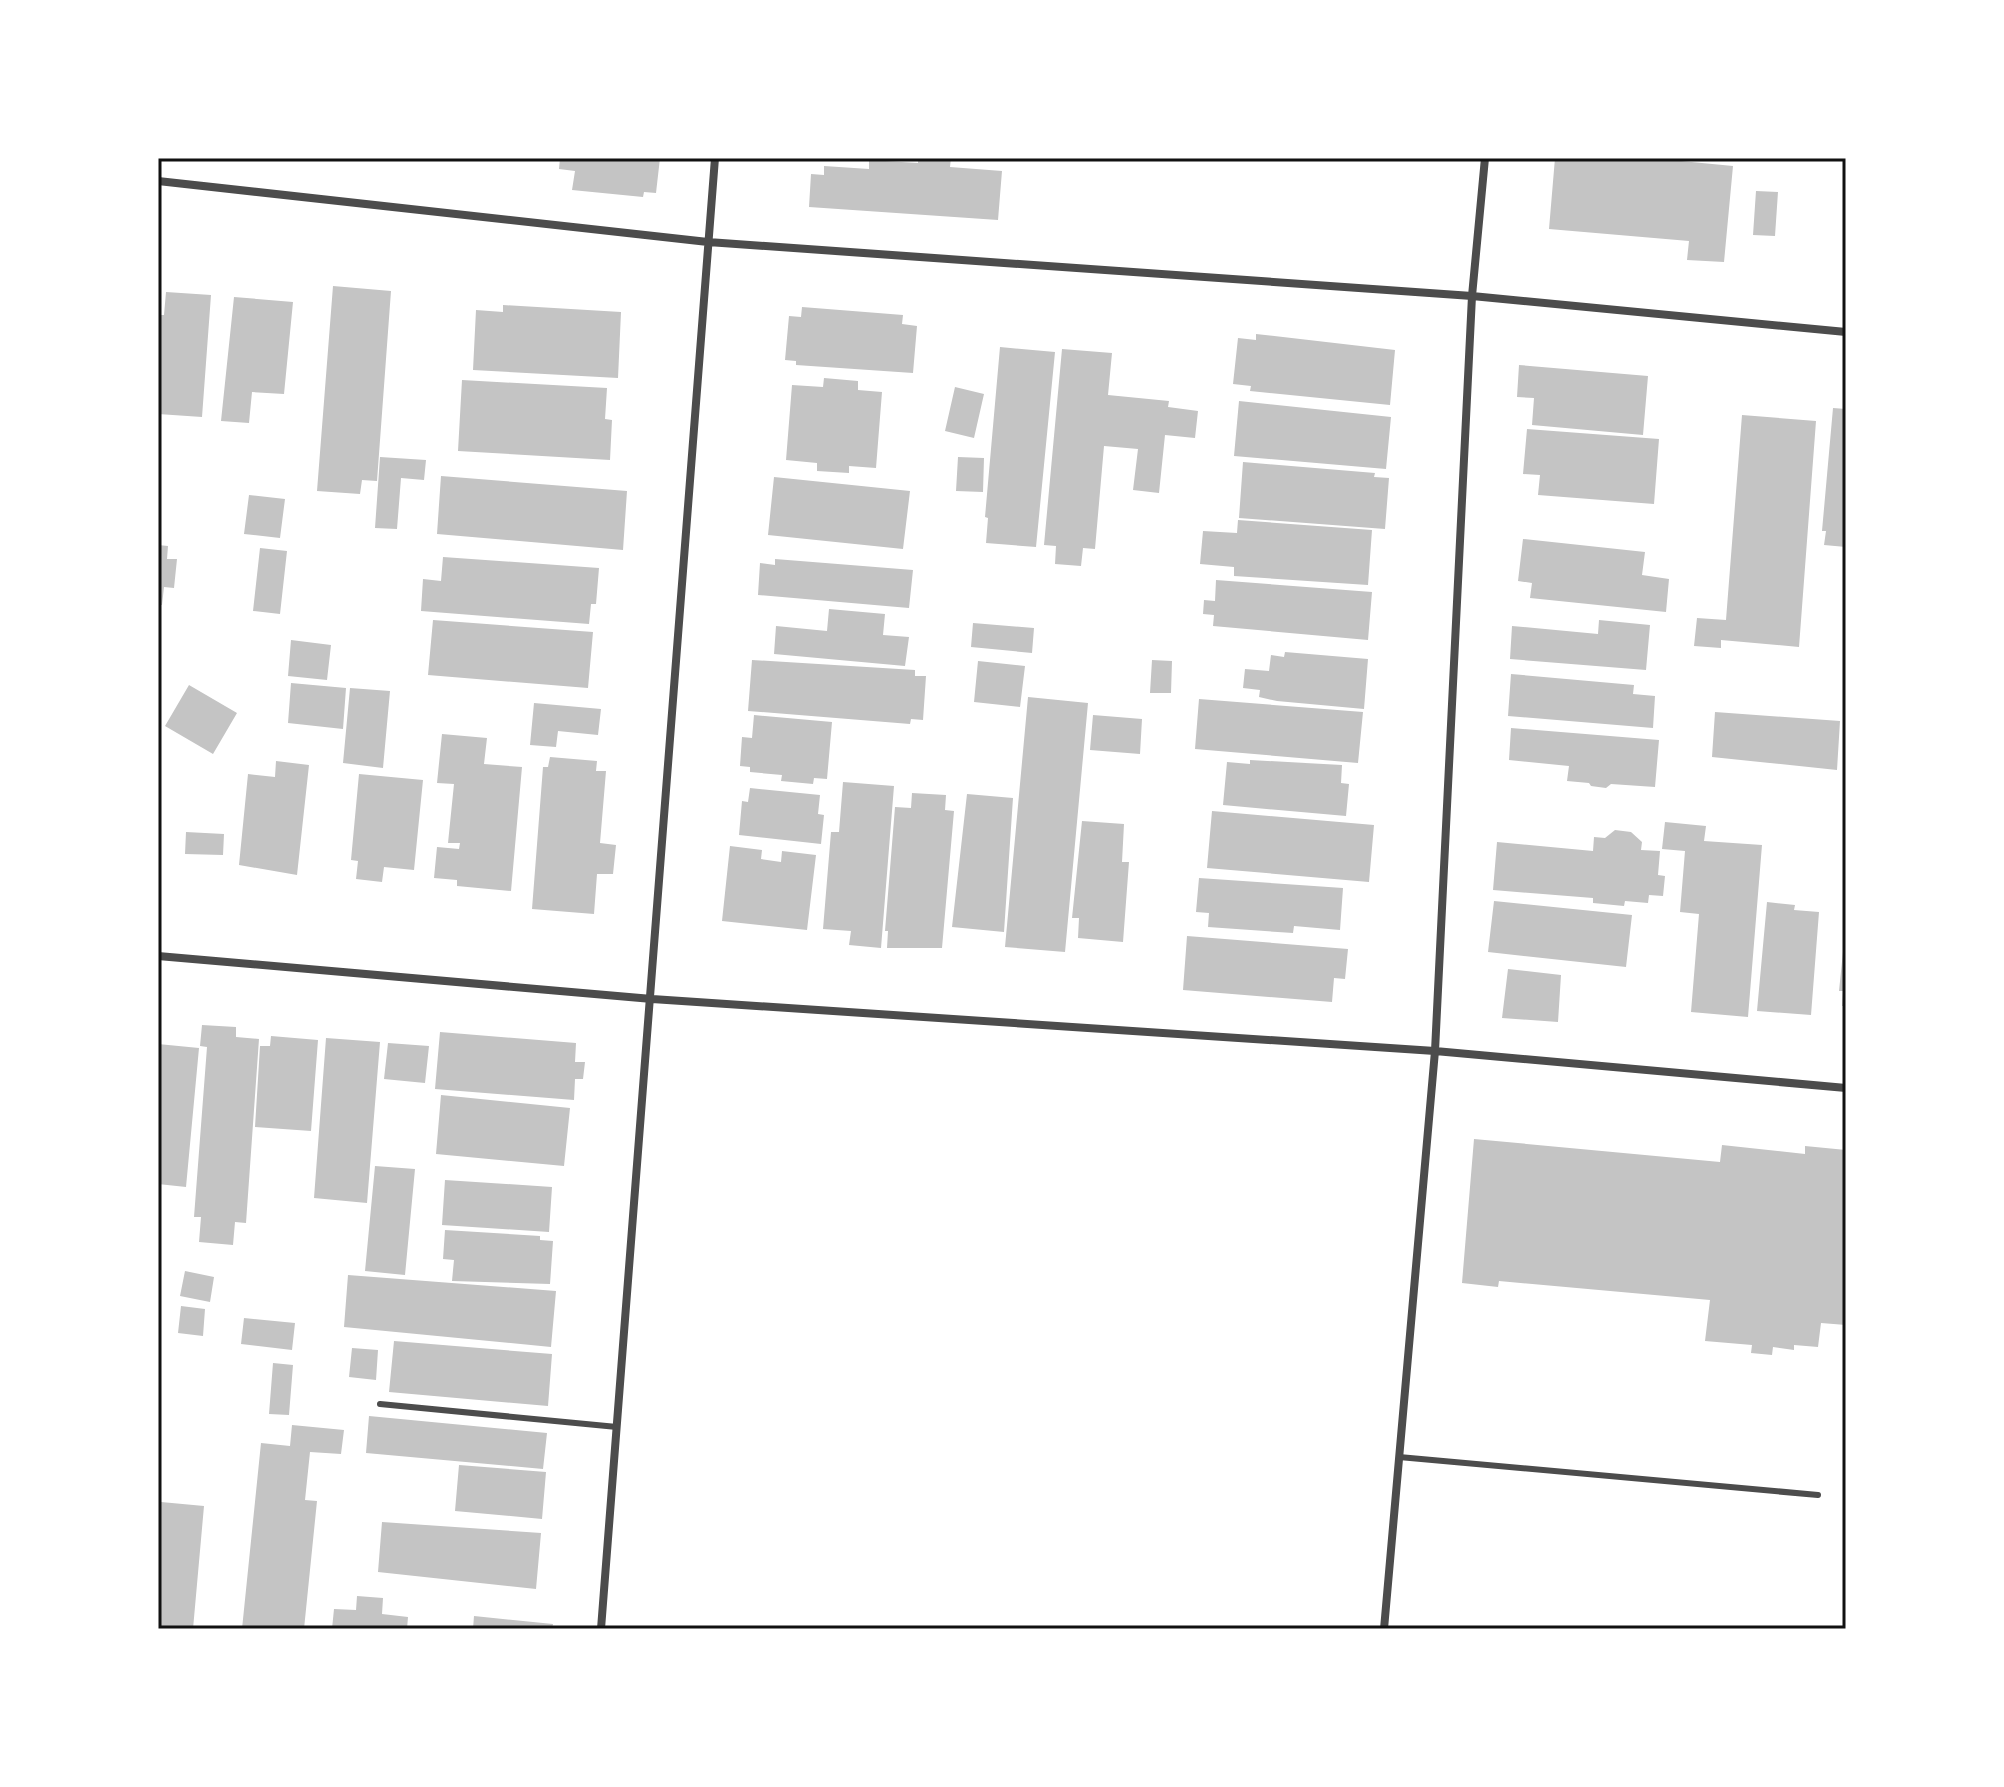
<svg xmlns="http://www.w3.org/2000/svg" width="2004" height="1787" font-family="'Open Sans',sans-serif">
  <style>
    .building { fill: #c4c4c4 }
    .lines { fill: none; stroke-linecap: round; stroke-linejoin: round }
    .service { stroke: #4c4c4c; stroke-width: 6 }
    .minor { stroke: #4c4c4c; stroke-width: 8 }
    .neatline { fill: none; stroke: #111; stroke-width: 3 }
  </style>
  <rect width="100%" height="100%" fill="#fff"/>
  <path class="building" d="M 560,158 L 660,158 L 656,193 L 644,192 L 643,197 L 572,190 L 575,171 L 559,169 Z
    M 918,158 L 951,158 L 950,167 L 1002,171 L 998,220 L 809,207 L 811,174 L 824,175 L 824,166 L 869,169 L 869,160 L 918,163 Z
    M 1555,158 L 1650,158 L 1733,166 L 1724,262 L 1687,260 L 1689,241 L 1549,229 Z
    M 1756,191 L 1778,192 L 1775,236 L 1753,235 Z
    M 333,286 L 391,291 L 377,481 L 362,480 L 360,494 L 317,491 Z
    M 166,292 L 211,295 L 202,417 L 158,414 L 158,315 L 164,315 Z
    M 234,297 L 293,302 L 284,394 L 252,392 L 249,423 L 221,421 Z
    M 503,305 L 621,312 L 618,378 L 473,370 L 476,310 L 503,312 Z
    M 802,307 L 903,315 L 902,324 L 917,326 L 913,373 L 796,365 L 796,361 L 785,360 L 789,316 L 801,317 Z
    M 1256,334 L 1395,350 L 1390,405 L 1250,391 L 1251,386 L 1233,384 L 1238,338 L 1256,340 Z
    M 1000,347 L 1055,352 L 1036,547 L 986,543 L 988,518 L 985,517 Z
    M 1062,349 L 1112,353 L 1108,395 L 1169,401 L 1168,407 L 1198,411 L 1195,438 L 1165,435 L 1159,493 L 1133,490 L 1138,449 L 1104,446 L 1095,549 L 1083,548 L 1081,566 L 1055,564 L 1056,546 L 1044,545 Z
    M 1519,365 L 1648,376 L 1643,435 L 1532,425 L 1534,398 L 1517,397 Z
    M 824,378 L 858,381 L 858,390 L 882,392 L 876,468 L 849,466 L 849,473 L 817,471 L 817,463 L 786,460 L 792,385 L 823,387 Z
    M 462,380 L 607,388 L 605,419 L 612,420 L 610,460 L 458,451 Z
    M 955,387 L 984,394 L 974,438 L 945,431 Z
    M 1239,401 L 1391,417 L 1386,469 L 1234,456 Z
    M 1833,408 L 1846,409 L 1846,547 L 1824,545 L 1826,531 L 1822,531 Z
    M 1742,415 L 1816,421 L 1799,647 L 1721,640 L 1721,648 L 1694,646 L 1697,618 L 1726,620 Z
    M 1527,429 L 1659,439 L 1654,504 L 1538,495 L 1540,475 L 1523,474 Z
    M 380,457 L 426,460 L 424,480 L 401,478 L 397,529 L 375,528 Z
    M 958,457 L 984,458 L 983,492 L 956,491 Z
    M 1243,462 L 1375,473 L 1374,477 L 1389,478 L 1385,529 L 1239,518 Z
    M 441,476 L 627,491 L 623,550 L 437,534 Z
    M 774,477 L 910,491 L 903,549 L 768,535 Z
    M 249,495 L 285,499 L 280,538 L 244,534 Z
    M 1238,520 L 1372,530 L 1368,585 L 1234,576 L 1234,567 L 1200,564 L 1203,531 L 1237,533 Z
    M 1523,539 L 1645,552 L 1642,575 L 1669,579 L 1666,612 L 1530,598 L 1532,583 L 1518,581 Z
    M 158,545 L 168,546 L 167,559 L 177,559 L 174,588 L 164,587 L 162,605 L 158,605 Z
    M 260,548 L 287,551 L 280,614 L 253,611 Z
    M 443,557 L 599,568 L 596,604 L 591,604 L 589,624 L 421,611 L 423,579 L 441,581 Z
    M 775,559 L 913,570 L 909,608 L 758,595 L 760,563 L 775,565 Z
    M 1216,580 L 1372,592 L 1368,640 L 1213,626 L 1214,615 L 1203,614 L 1204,600 L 1215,601 Z
    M 829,609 L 885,614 L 883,635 L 909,637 L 905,666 L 774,654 L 776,626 L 827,631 Z
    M 433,620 L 593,632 L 588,688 L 428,675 Z
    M 1599,620 L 1650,625 L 1646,670 L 1510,659 L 1512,626 L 1598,634 Z
    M 973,623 L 1034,628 L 1032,653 L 971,647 Z
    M 291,640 L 331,645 L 327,680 L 288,676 Z
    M 1285,652 L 1368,659 L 1364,709 L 1277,701 L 1259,697 L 1260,690 L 1243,688 L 1245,669 L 1269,671 L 1271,655 L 1284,657 Z
    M 752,660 L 915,670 L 915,676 L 926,676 L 923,720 L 911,719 L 910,724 L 748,711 Z
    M 1152,660 L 1172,661 L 1171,693 L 1150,693 Z
    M 978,661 L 1025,666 L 1020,707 L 974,702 Z
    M 1511,674 L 1634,685 L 1633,694 L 1655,696 L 1653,728 L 1508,716 Z
    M 291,683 L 346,688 L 343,729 L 288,723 Z
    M 189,685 L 237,713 L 213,754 L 165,726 Z
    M 350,688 L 390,691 L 383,768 L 343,763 Z
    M 1028,697 L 1088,703 L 1065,952 L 1005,947 Z
    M 1199,699 L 1363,712 L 1358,763 L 1195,749 Z
    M 534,703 L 601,709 L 598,735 L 558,731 L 556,747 L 530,745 Z
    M 1715,712 L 1840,721 L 1837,770 L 1712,757 Z
    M 754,715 L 832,722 L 827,779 L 814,778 L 813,784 L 781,781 L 782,775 L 750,772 L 750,767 L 740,766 L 742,737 L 752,738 Z
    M 1093,715 L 1142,719 L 1140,754 L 1090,750 Z
    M 1511,728 L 1659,740 L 1655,787 L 1611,784 L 1606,788 L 1591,786 L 1589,783 L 1567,781 L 1569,766 L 1509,760 Z
    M 442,734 L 487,738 L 484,764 L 522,767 L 511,891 L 457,886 L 457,880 L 434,878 L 437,847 L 459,849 L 460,843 L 448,843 L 454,784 L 437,783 Z
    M 550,757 L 597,761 L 596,771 L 606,771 L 600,843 L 616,845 L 613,874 L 597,874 L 594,914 L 532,909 L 543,767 L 548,767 Z
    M 1250,760 L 1342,765 L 1341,783 L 1349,784 L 1346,816 L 1223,805 L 1227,762 L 1250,764 Z
    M 276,761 L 309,765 L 297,875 L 239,865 L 248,774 L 275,777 Z
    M 359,774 L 423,780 L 414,870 L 384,867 L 382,882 L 356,879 L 358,861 L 351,860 Z
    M 843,782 L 894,786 L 881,948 L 849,945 L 851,931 L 823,929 L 831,832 L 839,832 Z
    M 750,788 L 820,795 L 818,814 L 824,815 L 821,844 L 739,835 L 742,801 L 748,802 Z
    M 912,793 L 946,795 L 945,810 L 954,811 L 942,948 L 887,948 L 888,931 L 885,931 L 895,807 L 911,808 Z
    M 967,794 L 1013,798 L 1004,932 L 952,927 Z
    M 1212,811 L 1374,825 L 1369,882 L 1207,868 Z
    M 1082,821 L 1124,824 L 1122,862 L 1129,862 L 1123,942 L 1078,938 L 1079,918 L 1072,918 Z
    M 1665,822 L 1706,826 L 1704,841 L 1762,845 L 1748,1017 L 1691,1012 L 1699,914 L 1680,912 L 1685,851 L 1662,849 Z
    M 1615,830 L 1631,832 L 1642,842 L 1641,850 L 1660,851 L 1658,875 L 1665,876 L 1663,896 L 1649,895 L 1648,903 L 1625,901 L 1624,906 L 1593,903 L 1593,898 L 1493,890 L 1497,842 L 1593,851 L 1594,837 L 1605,838 Z
    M 186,832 L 224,834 L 223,855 L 185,854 Z
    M 730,846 L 762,850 L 761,859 L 781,862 L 782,851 L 816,855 L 807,930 L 722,921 Z
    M 1199,878 L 1343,888 L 1340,930 L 1294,926 L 1293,933 L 1208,927 L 1209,913 L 1196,912 Z
    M 1494,901 L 1632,915 L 1626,967 L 1488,952 Z
    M 1767,902 L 1795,905 L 1794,910 L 1819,912 L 1811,1015 L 1757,1011 Z
    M 1187,936 L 1348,949 L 1345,979 L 1334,978 L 1332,1002 L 1183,990 Z
    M 1844,942 L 1846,942 L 1846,1006 L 1842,1006 L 1843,991 L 1839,991 Z
    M 1508,969 L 1561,975 L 1558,1022 L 1502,1018 Z
    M 202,1025 L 236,1027 L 236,1037 L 259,1039 L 246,1223 L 235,1222 L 233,1245 L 199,1242 L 201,1217 L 194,1217 L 207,1047 L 200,1046 Z
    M 440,1032 L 576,1043 L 575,1062 L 585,1062 L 583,1079 L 575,1079 L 574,1100 L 435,1089 Z
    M 271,1036 L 318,1040 L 311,1131 L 255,1127 L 260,1046 L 270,1046 Z
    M 326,1038 L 380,1042 L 367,1203 L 314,1198 Z
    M 388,1043 L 429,1046 L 425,1083 L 384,1079 Z
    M 158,1044 L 199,1048 L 186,1187 L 158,1184 Z
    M 441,1095 L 570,1108 L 564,1166 L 436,1154 Z
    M 1474,1139 L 1720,1162 L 1722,1145 L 1805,1154 L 1805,1146 L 1846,1150 L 1846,1325 L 1821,1323 L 1818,1347 L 1794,1345 L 1794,1350 L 1773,1347 L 1772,1355 L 1751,1353 L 1752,1345 L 1705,1341 L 1710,1300 L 1499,1281 L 1498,1287 L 1462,1283 Z
    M 375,1166 L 415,1169 L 405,1275 L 365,1271 Z
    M 445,1180 L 552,1187 L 549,1232 L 442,1225 Z
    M 445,1230 L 540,1236 L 540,1240 L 553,1241 L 550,1284 L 452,1281 L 454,1260 L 443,1259 Z
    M 185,1271 L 214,1277 L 210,1302 L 180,1296 Z
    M 348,1275 L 556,1291 L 551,1347 L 344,1327 Z
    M 181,1306 L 205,1309 L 203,1336 L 178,1333 Z
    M 244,1318 L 295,1323 L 292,1350 L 241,1344 Z
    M 394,1341 L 552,1354 L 548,1406 L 389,1392 Z
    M 352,1348 L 378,1350 L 376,1380 L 349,1377 Z
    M 273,1363 L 293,1365 L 289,1415 L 269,1414 Z
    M 369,1416 L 547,1433 L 543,1469 L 366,1453 Z
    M 292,1425 L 344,1430 L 341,1454 L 310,1452 L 305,1500 L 317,1501 L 304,1629 L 242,1629 L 261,1443 L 290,1446 Z
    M 459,1465 L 546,1472 L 542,1519 L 455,1511 Z
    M 161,1502 L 204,1506 L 193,1629 L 158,1629 Z
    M 382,1522 L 541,1533 L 536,1589 L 378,1572 Z
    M 357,1596 L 383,1598 L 382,1614 L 408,1617 L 407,1629 L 332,1629 L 334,1609 L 356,1610 Z
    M 474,1616 L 553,1624 L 552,1629 L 473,1629 Z"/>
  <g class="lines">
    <path class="service" d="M 380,1404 L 617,1427
      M 1399,1457 L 1818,1495"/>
    <path class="minor" d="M 158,181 L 708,242 L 1472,296 L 1846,332
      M 158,956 L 652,999 L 1435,1051 L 1846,1088
      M 601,1629 L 715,158
      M 1384,1629 L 1435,1051 L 1472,296 L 1485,158"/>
  </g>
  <rect width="2004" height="1787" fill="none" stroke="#ffffff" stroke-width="320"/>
  <rect x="160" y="160" width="1684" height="1467" class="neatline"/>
</svg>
